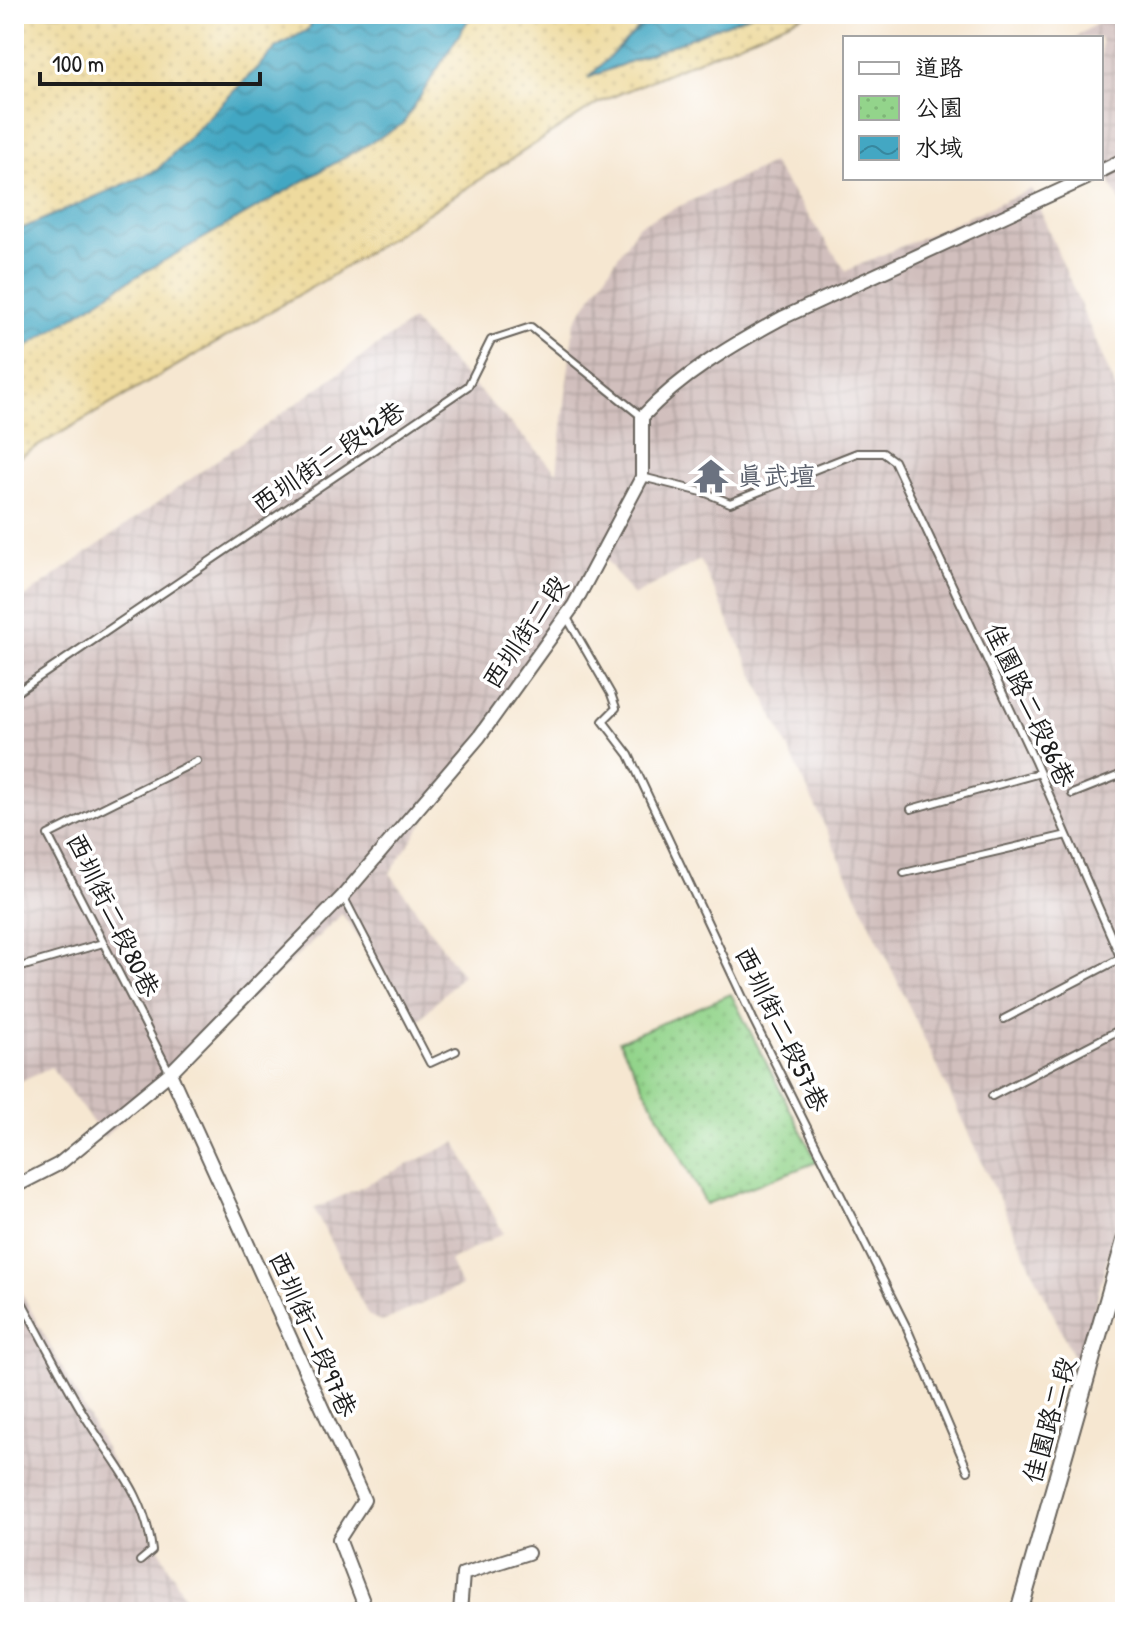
<svg xmlns="http://www.w3.org/2000/svg" width="1139" height="1626" font-family="'Patrick Hand','LXGW WenKai TC',sans-serif">
  <style>
    .industrial { fill: url(#industrial-grid) }
    .sand { fill: url(#sand-dots); stroke: #857b5d; stroke-width: 2 }
    .park { fill: url(#park-dots); stroke: #587854; stroke-width: 2 }
    .water { fill: url(#water-waves); stroke: #306270; stroke-width: 2 }
    .lines { fill: none; stroke-linecap: round; stroke-linejoin: round }
    .service-casing { stroke: #68635b; stroke-width: 10 }
    .minor-casing { stroke: #68635b; stroke-width: 16 }
    .tertiary-casing { stroke: #68635b; stroke-width: 20 }
    .service { stroke: #fff; stroke-width: 6 }
    .minor { stroke: #fff; stroke-width: 12 }
    .tertiary { stroke: #fff; stroke-width: 16 }
    .labels { text-anchor: middle; stroke-width: 7; stroke-linejoin: round; paint-order: stroke }
    .street-label { font-size: 26px; fill: #1c1c1c; stroke: #fff }
    .worship-label { font-size: 26px; fill: #5b616d; stroke: #fff; text-anchor: start }
  </style>
  <defs>
    <pattern id="industrial-grid" width="8" height="8" patternUnits="userSpaceOnUse" patternTransform="scale(2)"><rect width="8" height="8" fill="#d1bfbd"/><path d="M0 4h8M4 0v8" fill="none" stroke="#b3a4a2"/></pattern>
    <pattern id="sand-dots" width="8" height="8" patternUnits="userSpaceOnUse" patternTransform="scale(2)"><rect width="8" height="8" fill="#eeda9e"/><path d="M2 2h.1M6 6h.1" fill="none" stroke="#ccba88" stroke-width="1.8" stroke-linecap="round"/></pattern>
    <pattern id="park-dots" width="8" height="8" patternUnits="userSpaceOnUse" patternTransform="scale(2)"><rect width="8" height="8" fill="#93d48b"/><path d="M2 2h.1M6 6h.1" fill="none" stroke="#7eb577" stroke-width="1.8" stroke-linecap="round"/></pattern>
    <pattern id="water-waves" width="16" height="10" patternUnits="userSpaceOnUse" patternTransform="scale(2)"><rect width="16" height="10" fill="#43a7c3"/><path d="M0 5q4-4 8 0t8 0" fill="none" stroke="#37879e"/></pattern>
  </defs>
  <rect width="100%" height="100%" fill="#fff"/>
  <filter id="ink" filterUnits="userSpaceOnUse"><feTurbulence type="fractalNoise" baseFrequency=".0125" numOctaves="2"/><feDisplacementMap in="SourceGraphic" scale="16" xChannelSelector="R" yChannelSelector="G"/><feConvolveMatrix kernelMatrix="1 2 1 2 8 2 1 2 1" color-interpolation-filters="sRGB"/></filter>
  <filter id="wash" filterUnits="userSpaceOnUse"><feTurbulence type="fractalNoise" baseFrequency=".006" numOctaves="4" result="noise"/><feDisplacementMap in="SourceGraphic" scale="32" xChannelSelector="R" yChannelSelector="G"/><feGaussianBlur stdDeviation="1.8" result="paint"/><feColorMatrix in="noise" values="0 0 0 0 0 0 0 0 0 0 0 0 0 0 0 0 0 1.4 0 .05"/><feComposite in="paint" operator="in"/></filter>
  <g filter="url(#wash)">
    <rect width="100%" height="100%" fill="#f6e7d1"/>
    <path class="industrial" d="M 1113,14 L 1125,14 L 1125,210 L 1101,166 L 1101,38 L 1073,38 Z
      M 772,163 L 846,271 L 1031,189 L 1125,410 L 1125,1189 L 1079,1369 L 700,560 L 633,596 L 601,552 L 390,873 L 462,975 L 418,1021 L 342,914 L 104,1137 L 51,1067 L 14,1084 L 14,605 L 412,321 L 557,472 L 574,323 L 639,225 Z
      M 456,1142 L 503,1233 L 450,1261 L 461,1286 L 382,1322 L 368,1315 L 314,1209 Z
      M 14,1279 L 193,1612 L 14,1612 Z"/>
    <path class="sand" d="M 14,14 L 807,14 L 598,103 L 328,278 L 14,460 Z"/>
    <path class="park" d="M 731,994 L 817,1162 L 706,1204 L 619,1041 Z"/>
    <path class="water" d="M 315,14 L 472,14 L 403,124 L 127,282 L 14,355 L 14,232 L 157,170 L 278,46 L 309,29 Z
      M 669,14 L 752,14 L 588,78 L 644,23 Z"/>
  </g>
  <g filter="url(#ink)">
    <g class="lines">
      <g class="service-casing">
        <path id="service" d="M 642,477 L 706,493 L 730,503 L 857,453 L 883,453 L 894,461 L 1035,762 L 1125,968
          M 566,616 L 611,694 L 616,708 L 603,721 L 629,755 L 753,1019 L 907,1328 L 968,1471
          M 14,694 L 468,386 L 491,340 L 531,327 L 641,416
          M 1072,794 L 1125,773
          M 911,809 L 1040,773
          M 904,873 L 1067,835
          M 343,896 L 430,1063 L 456,1051
          M 14,969 L 103,943
          M 1004,1019 L 1121,958
          M 169,1071 L 48,835 L 197,761
          M 992,1096 L 1125,1027
          M 14,1288 C 37,1328 57,1369 80,1408 C 109,1459 145,1489 152,1551 L 140,1561"/>
      </g>
      <g class="minor-casing">
        <path id="minor" d="M 1101,171 L 1125,159
          M 170,1073 L 364,1500 L 339,1539 L 367,1612
          M 14,1187 L 59,1164 L 170,1073 L 343,896 L 479,737 L 574,605 L 642,477 L 642,417 C 681,375 732,345 782,318 L 1087,178
          M 460,1612 L 463,1574 L 528,1553"/>
      </g>
      <g class="tertiary-casing">
        <path id="tertiary" d="M 1019,1612 L 1125,1241"/>
      </g>
      <use href="#service" class="service"/>
      <use href="#minor" class="minor"/>
      <use href="#tertiary" class="tertiary"/>
    </g>
  </g>
  <defs>
    <g id="temple-bare" transform="scale(2.76)"><path d="M0-6L5-2H3V0L6.5 2.5H4V6H1.5V3h-3V6H-4V2.5H-6.5L-3 0V-2H-5Z" fill="#6b7280" stroke="#fff" stroke-width="2.5" paint-order="stroke"/></g>
  </defs>
  <g fill-rule="evenodd">
    <use href="#temple-bare" x="711" y="476"/>
  </g>
  <g class="labels">
    <g class="street-label">
      <text transform="translate(328 457) rotate(-34)" y="9">西圳街二段42巷</text>
      <text transform="translate(525 632) rotate(-56)" y="9">西圳街二段</text>
      <text transform="translate(1030 705) rotate(65)" y="9">佳園路二段86巷</text>
      <text transform="translate(113 915) rotate(64)" y="9">西圳街二段80巷</text>
      <text transform="translate(782 1029) rotate(64)" y="9">西圳街二段57巷</text>
      <text transform="translate(313 1334) rotate(66)" y="9">西圳街二段97巷</text>
      <text transform="translate(1049 1420) rotate(-74)" y="9">佳園路二段</text>
    </g>
    <g class="worship-label">
      <text x="737" y="485">真武壇</text>
    </g>
  </g>
  <rect width="1139" height="1626" fill="none" stroke="#fff" stroke-width="48"/>
  <rect x="843" y="36" width="260" height="144" fill="#ffffff" stroke="#a4a4a4" stroke-width="2"/>
  <rect x="859" y="62" width="40" height="12" fill="#ffffff" stroke="#a4a4a4" stroke-width="2"/>
  <text x="915" y="76" font-size="24" fill="#1c1c1c">道路</text>
  <rect x="859" y="96" width="40" height="24" fill="url(#park-dots)" stroke="#a4a4a4" stroke-width="2"/>
  <text x="915" y="116" font-size="24" fill="#1c1c1c">公園</text>
  <rect x="859" y="136" width="40" height="24" fill="url(#water-waves)" stroke="#a4a4a4" stroke-width="2"/>
  <text x="915" y="156" font-size="24" fill="#1c1c1c">水域</text>
  <path d="M40 72v12h220v-12" fill="none" stroke="#1c1c1c" stroke-width="4"/>
  <text x="52" y="72" font-size="24" fill="#1c1c1c" stroke="#ffffff" stroke-width="6" paint-order="stroke">100 m</text>
</svg>
